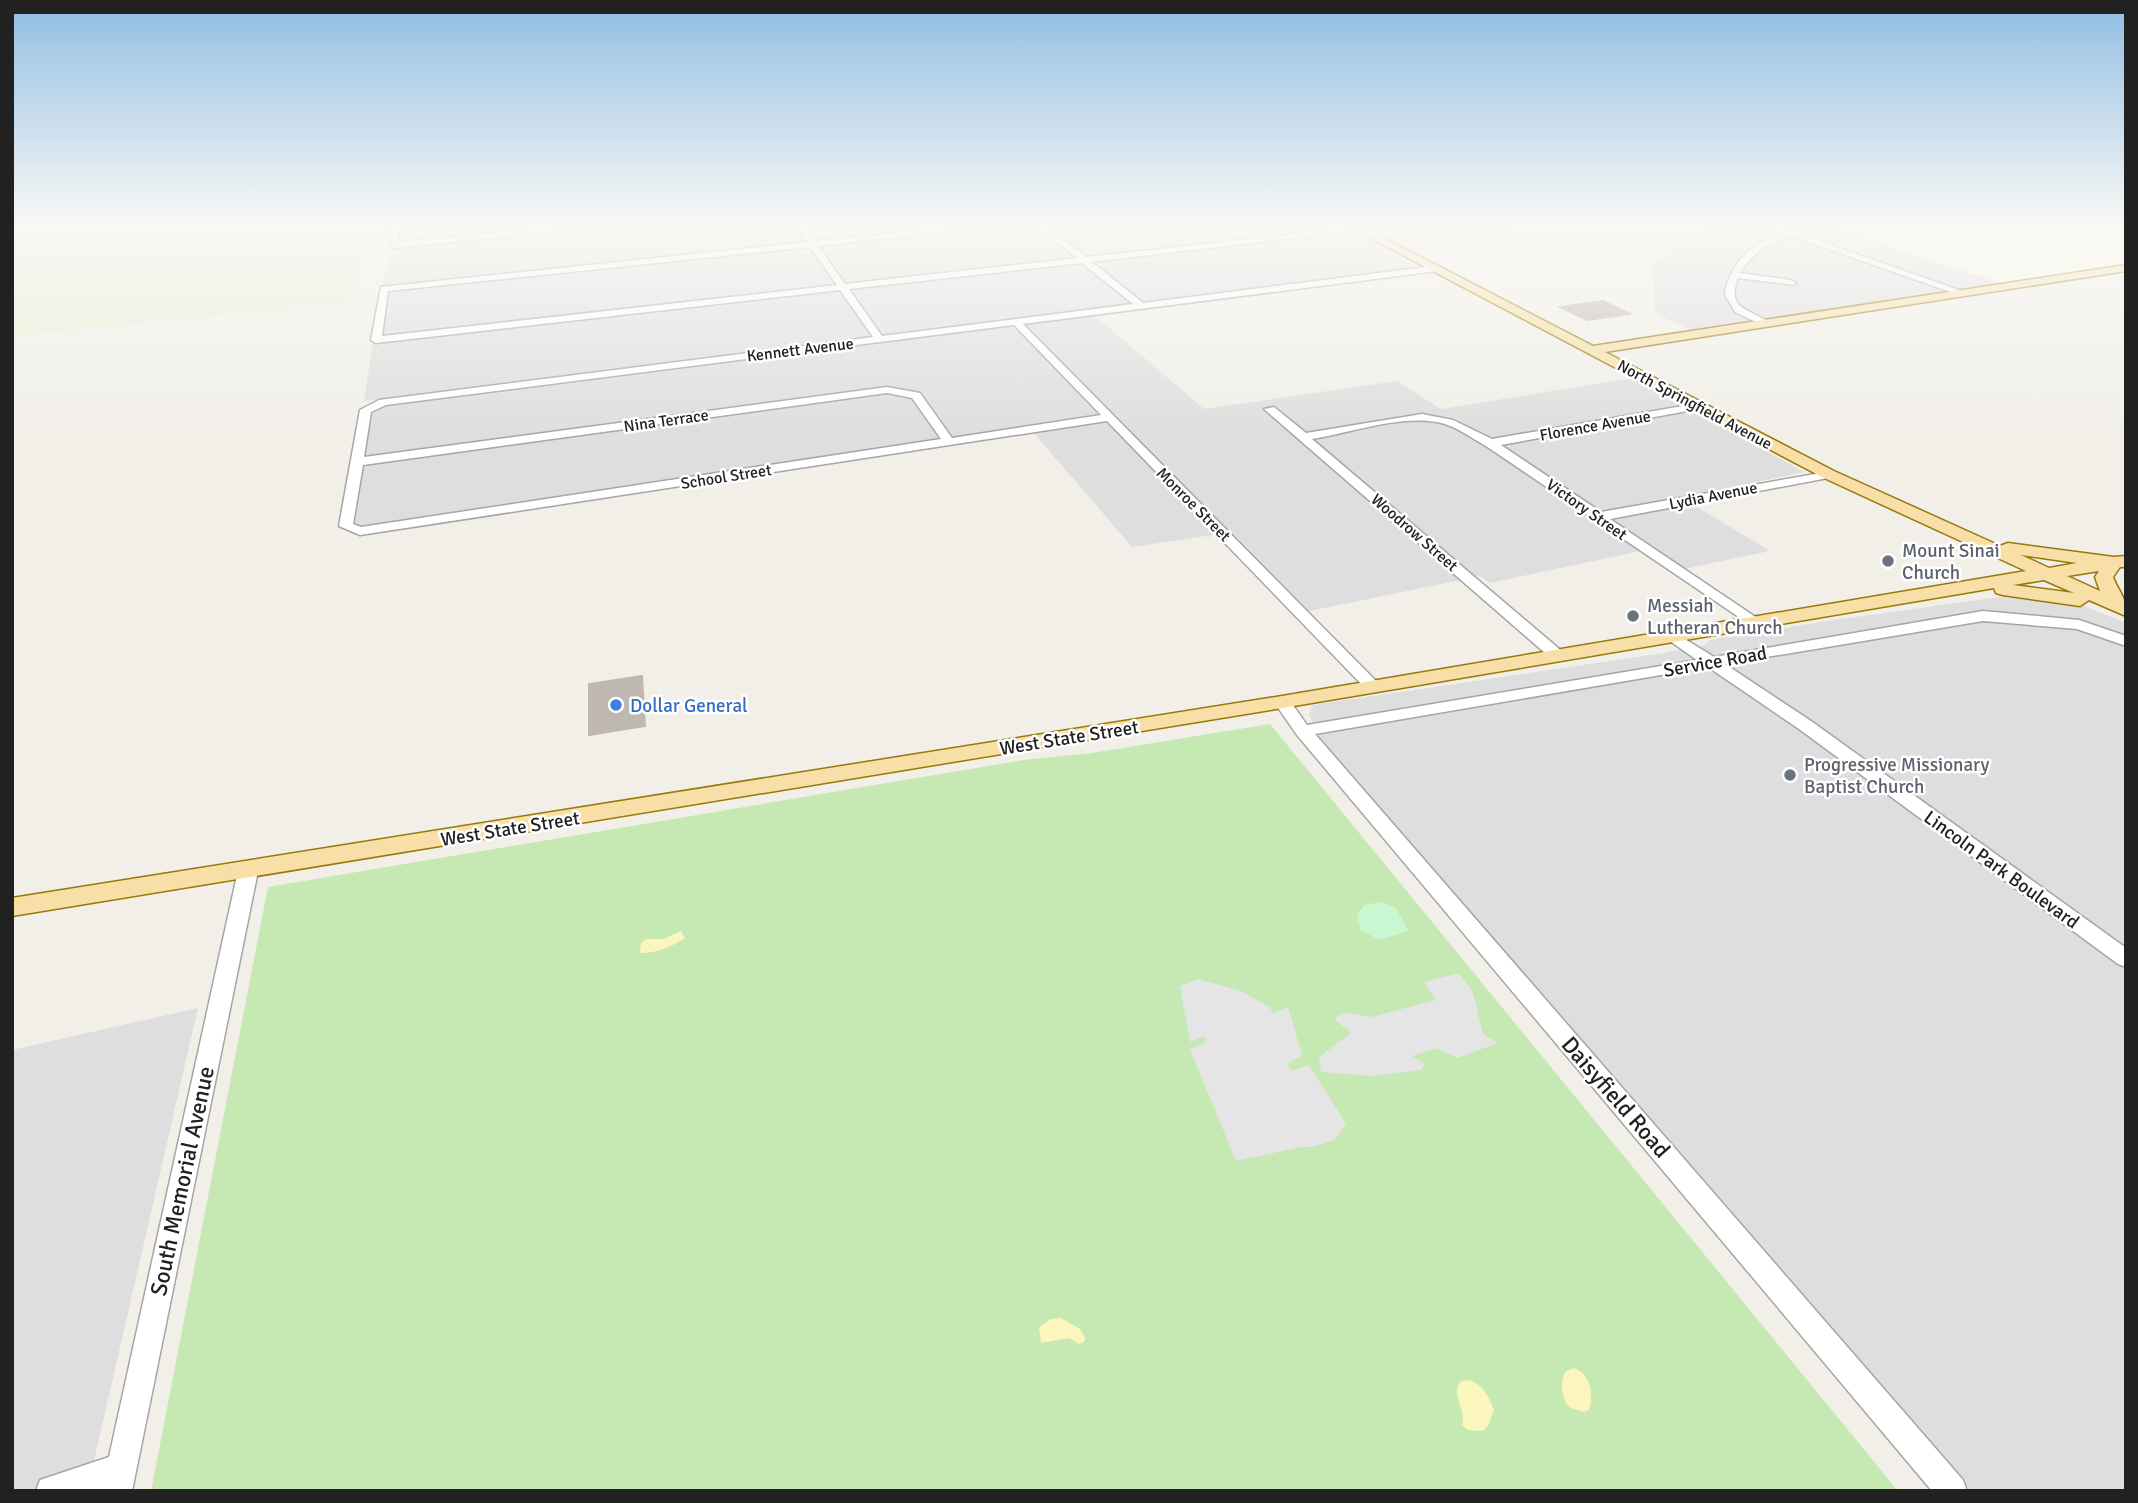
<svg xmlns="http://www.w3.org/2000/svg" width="2138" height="1503" font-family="Signika,sans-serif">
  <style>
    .residential { fill: #dfdede }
    .education { fill: #fbfee5 }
    .farmland { fill: #e9eed5 }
    .grass { fill: #c6e8b2 }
    .sand { fill: #fbf6bc }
    .park { fill: #c9f7d2 }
    .parking { fill: #e5e5e5 }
    .building { fill: #beb8b1; stroke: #c2b8ab; stroke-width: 2 }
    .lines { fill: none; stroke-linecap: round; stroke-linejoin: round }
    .minor-casing { stroke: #a5a5a5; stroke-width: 3 }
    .major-casing { stroke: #967908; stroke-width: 3 }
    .minor { fill: #fff; fill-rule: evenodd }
    .major { fill: #f7dfa7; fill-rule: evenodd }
    .worship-dot { fill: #6b7280; stroke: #fff; stroke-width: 2.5 }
    .shop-dot { fill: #3f7fe0; stroke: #fff; stroke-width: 2.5 }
    .labels { text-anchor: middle; stroke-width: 5; stroke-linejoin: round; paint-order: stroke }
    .far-street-label { font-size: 16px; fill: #212121; stroke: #fff }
    .worship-label { font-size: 19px; fill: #5b616d; stroke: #fff; text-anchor: start }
    .street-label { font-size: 19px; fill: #212121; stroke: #fff }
    .shop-label { font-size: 19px; fill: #366cbe; stroke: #fff; text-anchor: start }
    .near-street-label { font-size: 23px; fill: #212121; stroke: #fff }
  </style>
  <rect width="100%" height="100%" fill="#f1efe8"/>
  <path class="residential" d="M 397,224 L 1338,224 L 1419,268 L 364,401 L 380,298 Z
    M 1358,224 L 1575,224 L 1397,244 Z
    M 1715,224 L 1824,224 L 2003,284 L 1692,331 L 1655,313 L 1652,265 Z
    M 1092,313 L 1204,409 L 1397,381 L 1441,409 L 1632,378 L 1804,472 L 1682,498 L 1770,551 L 1683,569 L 1654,548 L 1490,583 L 1480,576 L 1305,612 L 1226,533 L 1132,547 L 1033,432 L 1023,428 L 361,527 L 353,526 L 351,521 L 373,409 L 382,404 Z
    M 2021,594 L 2079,604 L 2126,623 L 2126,1491 L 1969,1491 L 1320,739 L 1309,714 L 1313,705 L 1664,653 L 1705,645 L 1710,640 L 1827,621 Z
    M 198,1008 L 87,1491 L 12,1491 L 12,1050 Z"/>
  <path class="education" d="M 1824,224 L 2126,224 L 2126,265 L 2003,284 Z"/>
  <path class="farmland" d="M 12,224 L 377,224 L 348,303 L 12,336 Z"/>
  <path class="grass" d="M 1270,724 L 1898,1491 L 151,1491 L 268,887 L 1024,760 L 1092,753 Z"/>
  <path class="sand" d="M 681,931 L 685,938 C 671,947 657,953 640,953 L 641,943 L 646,939 L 664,939 Z
    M 1061,1318 L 1080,1329 L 1085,1338 L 1084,1342 L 1079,1344 L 1069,1338 L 1041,1343 L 1039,1327 L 1051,1319 Z
    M 1574,1368 C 1591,1374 1594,1395 1589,1410 L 1583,1412 L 1569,1407 C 1561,1396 1560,1385 1565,1372 Z
    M 1467,1380 C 1482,1382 1489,1397 1494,1410 L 1489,1424 L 1483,1431 L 1468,1430 L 1462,1425 C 1467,1407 1449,1395 1461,1381 Z"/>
  <path class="park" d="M 1380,902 L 1395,907 L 1409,931 L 1379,940 L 1361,930 L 1357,916 L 1364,905 Z"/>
  <path class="parking" d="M 1459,973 L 1473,993 L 1483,1034 L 1498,1043 L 1457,1058 L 1437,1048 L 1412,1056 L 1425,1064 L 1421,1070 L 1373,1076 L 1321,1072 L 1319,1057 L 1351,1033 L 1334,1019 L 1344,1012 L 1371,1017 L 1436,1000 L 1424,982 Z
    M 1198,979 L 1241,991 L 1270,1007 L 1273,1014 L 1288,1007 L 1302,1055 L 1287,1064 L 1291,1071 L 1309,1065 L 1346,1124 L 1335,1140 L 1312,1147 L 1301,1147 L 1236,1161 L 1190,1049 L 1206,1042 L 1204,1036 L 1190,1042 L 1180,986 Z"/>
  <path class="building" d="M 1603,301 L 1630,314 L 1587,320 L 1560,307 Z
    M 642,676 L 645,726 L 589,735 L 589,684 Z"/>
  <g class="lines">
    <g class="minor-casing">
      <path id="minor" d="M 392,224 L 400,224 L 398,242 L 592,224 L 621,224 L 394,248 L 390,245 Z
        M 794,224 L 802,224 L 815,241 L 983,224 L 1010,224 L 818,246 L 845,284 L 1077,258 L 1035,224 L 1044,224 L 1086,257 L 1384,224 L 1409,224 L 1092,262 L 1143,303 L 1434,266 L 1437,267 L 1437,271 L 1023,324 L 1379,684 L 1381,687 L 1379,690 L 1367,690 L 1107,421 L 360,535 L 339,526 L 360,410 L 379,400 L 873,337 L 840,290 L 376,343 L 371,340 L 381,287 L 807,242 ZM 810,247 L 837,285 L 382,336 L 388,291 ZM 1082,263 L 1133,304 L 882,336 L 849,289 ZM 1014,325 L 1101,415 L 952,438 L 920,393 L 887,387 L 364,457 L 371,412 L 386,405 ZM 887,393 L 912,398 L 941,439 L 361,527 L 353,524 L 363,465 Z
        M 1760,224 L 1772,224 L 1967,293 L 1959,295 L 1794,237 C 1770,241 1753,252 1740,273 L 1791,280 L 1796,283 L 1794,285 L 1738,278 C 1725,310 1751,309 1770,323 L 1762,325 L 1735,312 L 1725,295 C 1728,265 1754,239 1784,234 Z
        M 1700,403 L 1704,404 L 1704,408 L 1501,445 L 1601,512 L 1832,471 L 1834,474 L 1828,478 L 1610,519 L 1757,618 L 1760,621 L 1752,626 L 1486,446 C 1470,437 1454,425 1437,422 C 1400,415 1349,433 1312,439 L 1564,653 L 1566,656 L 1564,659 L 1552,659 L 1264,409 L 1274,407 L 1306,433 L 1422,414 L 1453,420 L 1492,439 Z
        M 1983,611 L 2079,620 L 2126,636 L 2126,646 L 2077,629 L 1983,621 L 1725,664 L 1811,721 L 2126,948 L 2126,967 L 2118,964 L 1799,729 L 1708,667 L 1315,734 L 1963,1480 L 1967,1491 L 1932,1491 L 1297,735 L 1274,702 L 1282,697 L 1288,698 L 1307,725 L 1697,660 L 1667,639 L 1664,636 L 1667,633 L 1672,631 L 1714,657 Z
        M 248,864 L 255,866 L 258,871 L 132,1491 L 36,1491 L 40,1480 L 109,1457 L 238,871 L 241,866 Z"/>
    </g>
    <g class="major-casing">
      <path id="major" d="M 1344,224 L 1357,224 L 1593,346 L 2126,265 L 2126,271 L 1605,352 L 1834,471 L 2000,546 L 2008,543 L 2114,557 L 2126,556 L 2126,567 L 2120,567 L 2113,577 C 2120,595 2126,595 2126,616 L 2089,600 L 2080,606 L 2003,595 L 1996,593 L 1994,588 L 1282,708 L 12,916 L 12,898 L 1282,696 L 2026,571 L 1822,477 ZM 2021,555 L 2077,563 L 2049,568 ZM 2099,571 L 2095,577 L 2100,591 L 2067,576 ZM 2044,580 L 2074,593 L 2013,585 Z"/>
    </g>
    <use href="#minor" class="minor"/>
    <use href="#major" class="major"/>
  </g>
  <linearGradient id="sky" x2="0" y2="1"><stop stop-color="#90bde3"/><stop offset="0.52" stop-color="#f9f8f5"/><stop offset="1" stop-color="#f9f8f5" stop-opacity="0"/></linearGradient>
  <rect width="2138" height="434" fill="url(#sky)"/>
  <g class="worship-dot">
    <circle cx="1888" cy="561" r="7"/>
    <circle cx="1633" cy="616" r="7"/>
    <circle cx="1790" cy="775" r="7"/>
  </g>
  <circle class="shop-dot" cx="616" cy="705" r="7"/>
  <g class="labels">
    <g class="far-street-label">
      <text transform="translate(800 349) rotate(-7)" y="6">Kennett Avenue</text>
      <text transform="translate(1695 404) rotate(28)" y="6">North Springfield Avenue</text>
      <text transform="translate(666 420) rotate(-8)" y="6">Nina Terrace</text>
      <text transform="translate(1595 425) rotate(-10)" y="6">Florence Avenue</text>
      <text transform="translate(726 476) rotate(-9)" y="6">School Street</text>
      <text transform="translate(1713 495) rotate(-11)" y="6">Lydia Avenue</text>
      <text transform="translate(1194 504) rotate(45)" y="6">Monroe Street</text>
      <text transform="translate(1587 509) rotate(35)" y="6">Victory Street</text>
      <text transform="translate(1415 532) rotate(41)" y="6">Woodrow Street</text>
    </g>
    <g class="worship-label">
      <text x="1902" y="557">Mount Sinai<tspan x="1902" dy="22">Church</tspan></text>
      <text x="1647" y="612">Messiah<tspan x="1647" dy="22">Lutheran Church</tspan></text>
      <text x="1804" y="771">Progressive Missionary<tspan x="1804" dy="22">Baptist Church</tspan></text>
    </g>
    <g class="street-label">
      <text transform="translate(1715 661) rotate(-10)" y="7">Service Road</text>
      <text transform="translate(1069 737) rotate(-9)" y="7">West State Street</text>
      <text transform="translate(510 828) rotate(-9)" y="7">West State Street</text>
      <text transform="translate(2002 869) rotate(36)" y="7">Lincoln Park Boulevard</text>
    </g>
    <g class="shop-label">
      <text x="630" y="712">Dollar General</text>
    </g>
    <g class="near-street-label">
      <text transform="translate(1616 1097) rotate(49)" y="8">Daisyfield Road</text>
      <text transform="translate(182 1181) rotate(-78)" y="8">South Memorial Avenue</text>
    </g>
  </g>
  <rect width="2138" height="1503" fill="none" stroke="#212121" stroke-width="28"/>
</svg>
